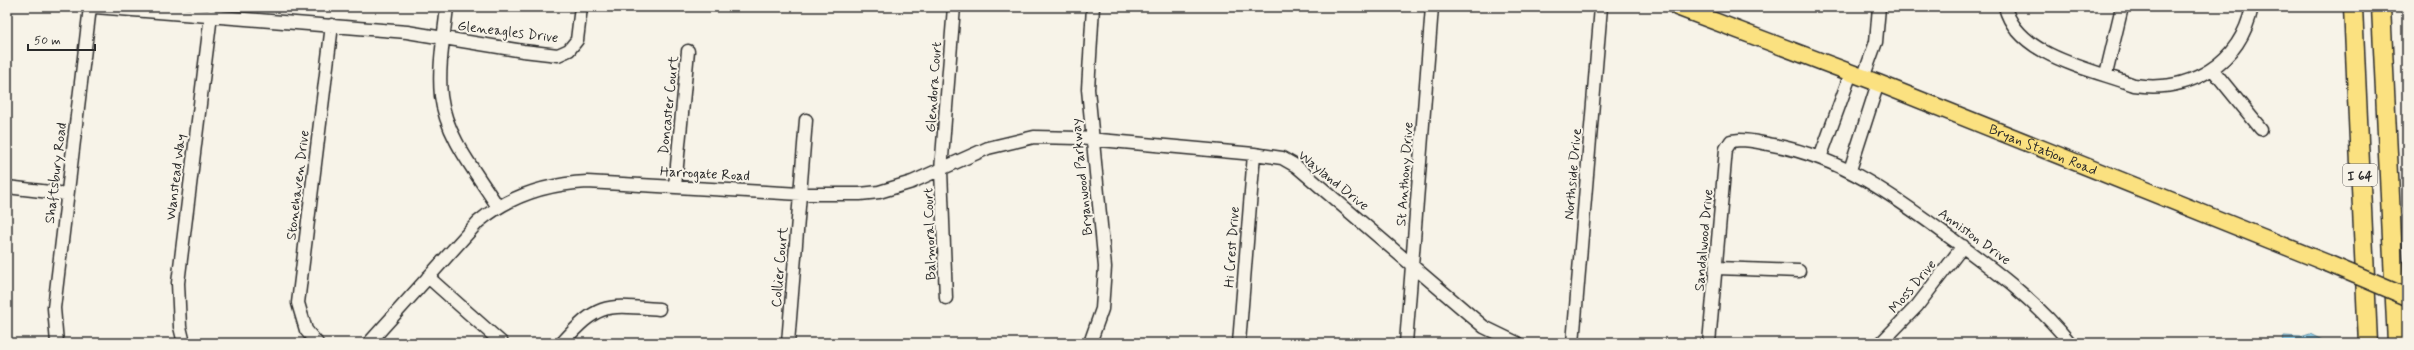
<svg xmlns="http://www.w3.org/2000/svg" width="2414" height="350" font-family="Mynerve,sans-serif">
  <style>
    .water { fill: #91d5f3; stroke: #6891a3 }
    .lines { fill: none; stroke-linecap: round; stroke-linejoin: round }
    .minor-casing { stroke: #2b2b2b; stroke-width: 15 }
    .major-casing { stroke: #2b2b2b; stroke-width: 19 }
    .highway-casing { stroke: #2b2b2b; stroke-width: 21 }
    .minor { stroke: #f7f3e8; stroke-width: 12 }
    .major { stroke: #fbe180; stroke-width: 16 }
    .highway { stroke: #fbe180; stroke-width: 18 }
    .major-bridge-casing { stroke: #2b2b2b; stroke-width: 19; stroke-linecap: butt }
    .major-bridge { stroke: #fbe180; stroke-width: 16 }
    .labels { text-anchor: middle; stroke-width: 4; stroke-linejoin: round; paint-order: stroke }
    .shield { fill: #f7f3e8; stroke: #686764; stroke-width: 1 }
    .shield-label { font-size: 13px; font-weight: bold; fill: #2b2b2b }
    .street-label { font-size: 14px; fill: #2b2b2b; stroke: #f7f3e8 }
  </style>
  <rect width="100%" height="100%" fill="#f7f3e8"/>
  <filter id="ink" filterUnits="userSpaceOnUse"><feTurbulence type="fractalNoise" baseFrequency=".025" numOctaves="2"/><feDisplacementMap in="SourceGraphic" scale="8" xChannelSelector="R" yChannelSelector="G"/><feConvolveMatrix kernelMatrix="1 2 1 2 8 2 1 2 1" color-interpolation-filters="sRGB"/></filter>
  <g filter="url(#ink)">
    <path class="water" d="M 2310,334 L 2322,340 L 2322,343 L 2282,343 L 2284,336 L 2301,337 Z"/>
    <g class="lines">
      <g class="minor-casing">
        <path id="minor" d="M 95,7 L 407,32 L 523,51 L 558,55 L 569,50 L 577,40 L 581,7
          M 447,7 C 444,36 438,66 441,96 C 446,137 476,172 498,207
          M 2005,7 C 2018,57 2092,69 2134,85 C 2190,93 2240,64 2252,7
          M 2213,70 L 2261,129
          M 2106,74 L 2122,7
          M 1863,78 L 1876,42 L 1879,7
          M 1820,158 L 1851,73
          M 1850,170 L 1878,83
          M 675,186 L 688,51
          M 7,187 L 67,194
          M 1717,268 L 1799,271
          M 428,277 L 502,343
          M 946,298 L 941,170 L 954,7
          M 57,343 L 54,308 L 90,7
          M 184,343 L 180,327 L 178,283 L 211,15
          M 317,343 L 306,330 L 298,303 L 332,25
          M 369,343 L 478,222 C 509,196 547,184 587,182 L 800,194 L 860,194 L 879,192 L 912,182 L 988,148 L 1034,137 L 1078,138 L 1254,154 L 1282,158 L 1296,166 L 1484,327 L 1517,343
          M 562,343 C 599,302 605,305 659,309
          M 788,343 L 806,120
          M 1090,343 L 1102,309 L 1105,267 L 1088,89 L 1093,7
          M 1239,343 L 1254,154
          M 1406,343 L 1432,7
          M 1573,343 L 1601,7
          M 1709,343 L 1726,149 L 1731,141 L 1740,140 C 1751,140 1762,143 1773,145 C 1844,158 1898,199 1955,241 C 1997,272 2037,302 2070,343
          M 1881,343 L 1917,306 L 1963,246"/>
      </g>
      <g class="major-casing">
        <g id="major">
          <path id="s1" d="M 1677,7 L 1878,83 L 2327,263"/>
        </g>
      </g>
      <g class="highway-casing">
        <path id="highway" d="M 2353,7 L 2368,343
          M 2381,7 L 2397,343"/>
      </g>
      <use href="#minor" class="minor"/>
      <use href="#major" class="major"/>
      <use href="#highway" class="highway"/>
      <g class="major-bridge-casing">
        <path id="major-bridge" d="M 2327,263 L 2407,297"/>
      </g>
      <use href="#major-bridge" class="major-bridge"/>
    </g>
  </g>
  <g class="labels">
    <rect class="shield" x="2343" y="164" width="34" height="22" rx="3"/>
    <g class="shield-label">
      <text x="2360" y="180">I 64</text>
    </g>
    <g class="street-label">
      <text transform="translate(508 31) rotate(7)" y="5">Gleneagles Drive</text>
      <text transform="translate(933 87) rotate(-86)" y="5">Glendora Court</text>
      <text transform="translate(668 105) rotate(-84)" y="5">Doncaster Court</text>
      <text dy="5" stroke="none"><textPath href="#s1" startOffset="393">Bryan Station Road</textPath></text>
      <text transform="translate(55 173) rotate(-83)" y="5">Shaftsbury Road</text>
      <text transform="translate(705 173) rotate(3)" y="5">Harrogate Road</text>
      <text transform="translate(1404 174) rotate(-86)" y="5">St Anthony Drive</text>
      <text transform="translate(1572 174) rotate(-85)" y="5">Northside Drive</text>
      <text transform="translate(175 177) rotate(-83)" y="5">Wanstead Way</text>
      <text transform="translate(1081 177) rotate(-96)" y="5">Bryanwood Parkway</text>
      <text transform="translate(1334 180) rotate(39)" y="5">Wayland Drive</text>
      <text transform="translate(297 185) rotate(-83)" y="5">Stonehaven Drive</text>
      <text transform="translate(929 234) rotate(-92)" y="5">Balmoral Court</text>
      <text transform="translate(1975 236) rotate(36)" y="5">Anniston Drive</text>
      <text transform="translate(1703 240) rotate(-85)" y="5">Sandalwood Drive</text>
      <text transform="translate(1231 247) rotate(-86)" y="5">Hi Crest Drive</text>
      <text transform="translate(779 267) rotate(-85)" y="5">Collier Court</text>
      <text transform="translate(1912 286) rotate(-50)" y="5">Moss Drive</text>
    </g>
  </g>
  <rect width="2414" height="350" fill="none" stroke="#f7f3e8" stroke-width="24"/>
  <rect x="12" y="12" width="2390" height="326" fill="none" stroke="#2b2b2b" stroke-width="1.5" filter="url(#ink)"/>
  <path d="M28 44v6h67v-6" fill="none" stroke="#2b2b2b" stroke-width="2"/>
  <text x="34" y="44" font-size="12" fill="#2b2b2b" stroke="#f7f3e8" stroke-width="3" paint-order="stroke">50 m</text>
</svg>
